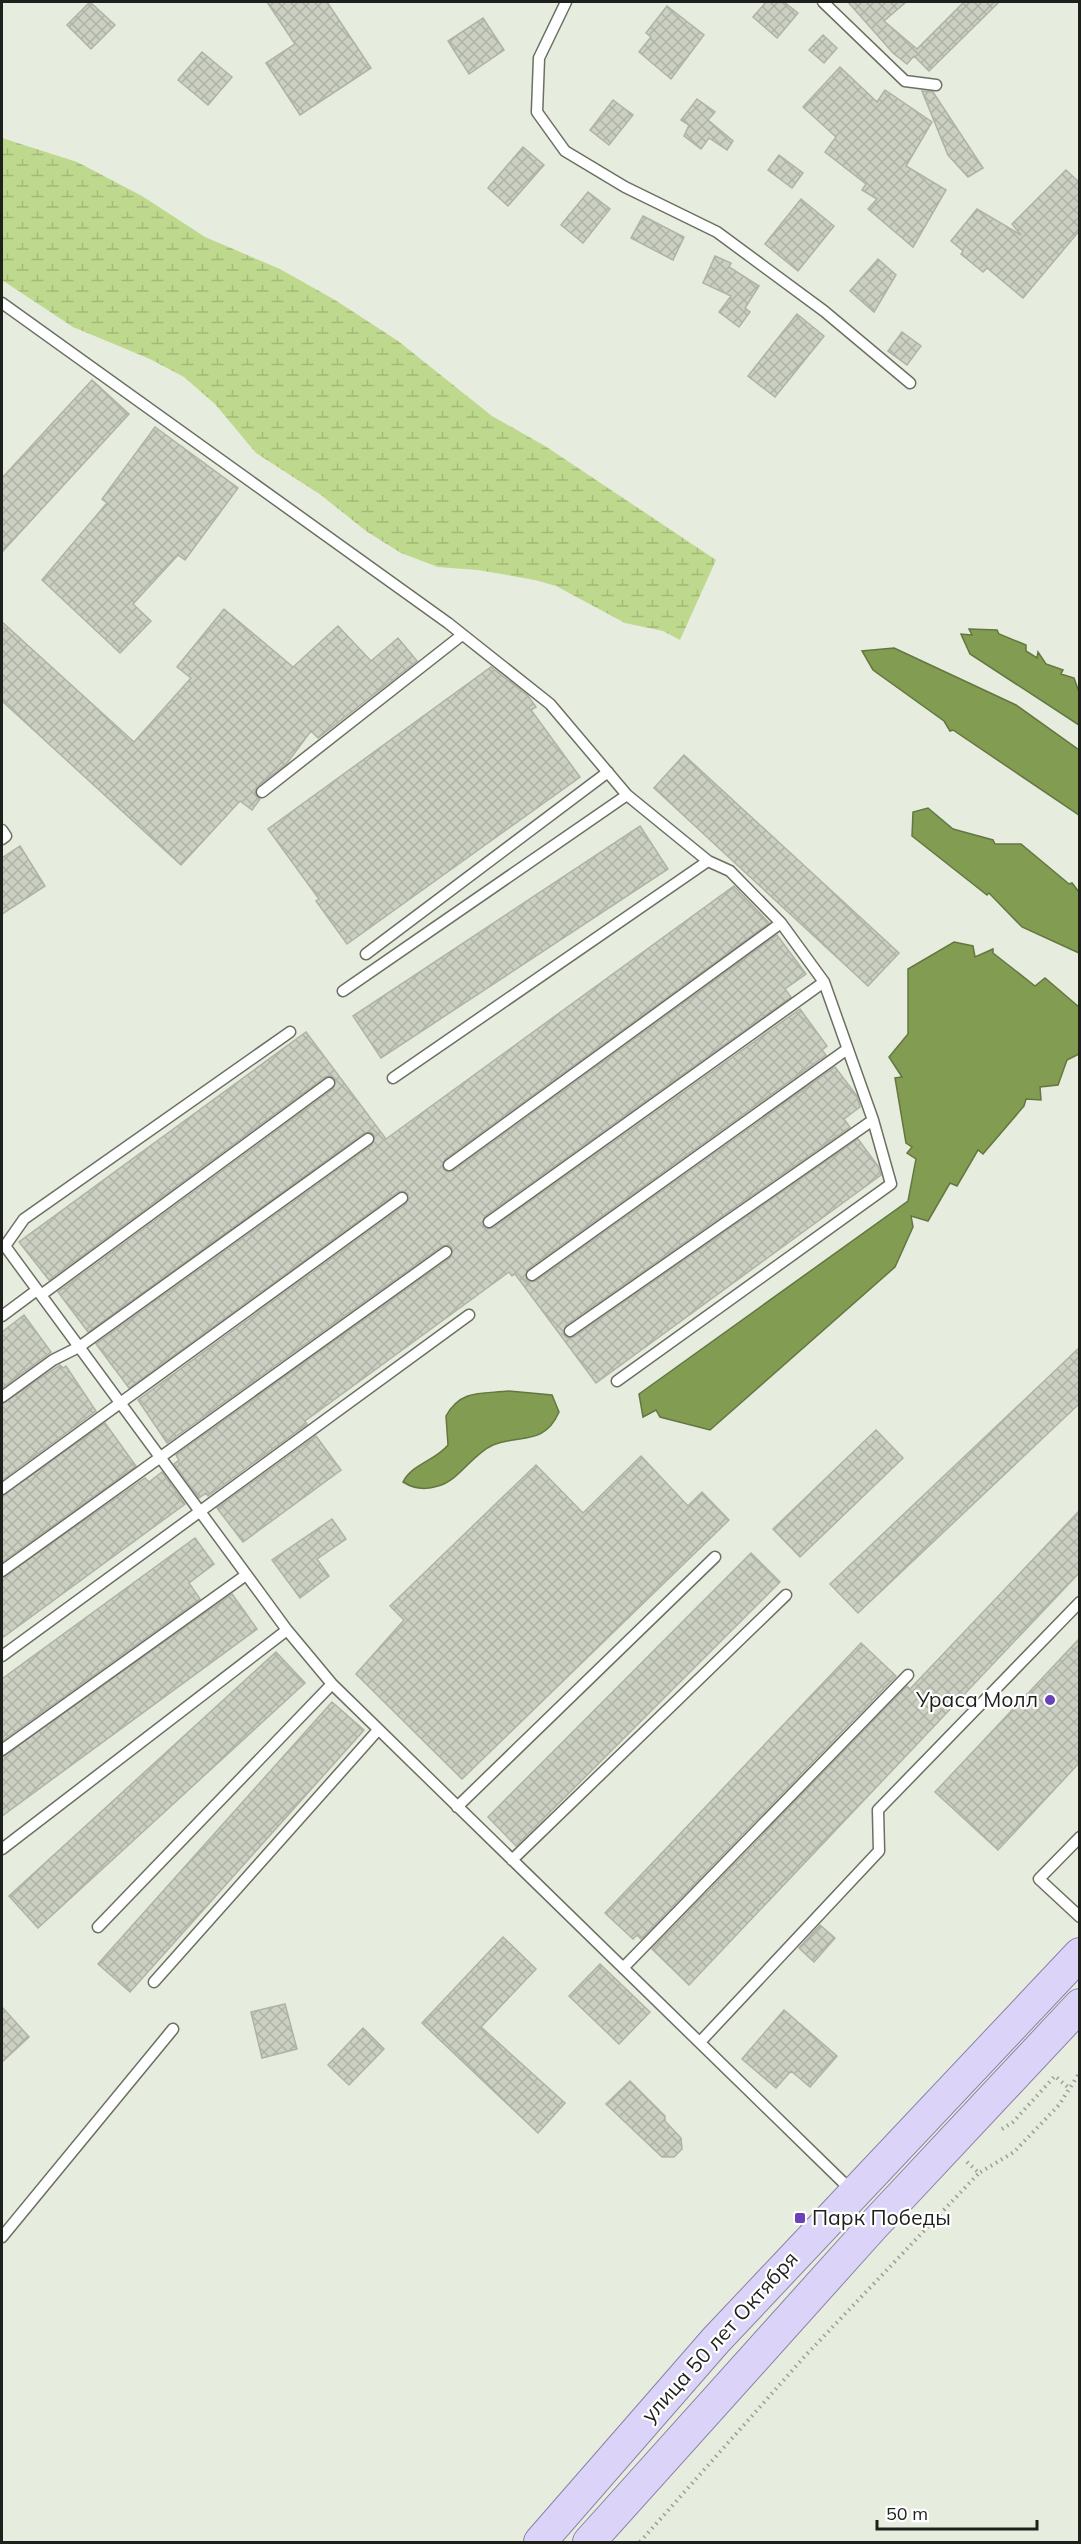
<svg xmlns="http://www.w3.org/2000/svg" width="1081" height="2544" font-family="Mulish,sans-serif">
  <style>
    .wetland { fill: url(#wetland-marsh) }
    .water { fill: #829c51; stroke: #647741; stroke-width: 1.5 }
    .building { fill: url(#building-cross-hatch); stroke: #adb3a5; stroke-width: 1.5 }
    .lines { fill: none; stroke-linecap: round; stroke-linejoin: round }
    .service-casing { stroke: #6b7063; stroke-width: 13 }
    .primary-casing { stroke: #8a82a8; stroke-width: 34 }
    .path { stroke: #9ca096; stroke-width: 4; stroke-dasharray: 1.5 4.5; stroke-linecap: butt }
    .service { stroke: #fff; stroke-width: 10 }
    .primary { stroke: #dcd3f8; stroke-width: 32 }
    .poi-dot { fill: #6941b9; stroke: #fff; stroke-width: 2 }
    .labels { text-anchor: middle; stroke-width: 4.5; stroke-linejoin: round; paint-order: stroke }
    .poi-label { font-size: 21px; fill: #1e201b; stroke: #fff; text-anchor: end }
    .street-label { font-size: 21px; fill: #1e201b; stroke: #fff }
  </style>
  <defs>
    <pattern id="wetland-marsh" width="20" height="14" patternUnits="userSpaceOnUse" patternTransform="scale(1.5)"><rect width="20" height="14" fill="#bed98d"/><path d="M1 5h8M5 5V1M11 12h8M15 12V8" fill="none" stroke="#a3ba79"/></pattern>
    <pattern id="building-cross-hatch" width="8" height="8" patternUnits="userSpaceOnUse" patternTransform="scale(1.5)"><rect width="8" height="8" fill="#cbd0c2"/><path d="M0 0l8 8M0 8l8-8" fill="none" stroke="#aeb2a6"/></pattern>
  </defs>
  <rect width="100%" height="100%" fill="#e6ecde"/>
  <path class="wetland" d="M 2,138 L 77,162 L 142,196 L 205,237 L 280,269 L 335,300 L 398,341 L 492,416 L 545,446 L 716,560 L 680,640 L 663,631 L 625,623 L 556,586 L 535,580 L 478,570 L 438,567 L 401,553 L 366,531 L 321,495 L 256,453 L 215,404 L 184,377 L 150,359 L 73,327 L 2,280 Z"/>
  <path class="water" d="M 969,629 L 997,630 L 999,634 L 1026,645 L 1026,651 L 1037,658 L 1038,652 L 1046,664 L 1063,670 L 1061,674 L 1074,678 L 1079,692 L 1079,725 L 970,654 L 961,634 L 972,635 Z
    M 894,648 L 1016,705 L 1079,750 L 1079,815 L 953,730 L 950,731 L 944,721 L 873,670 L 862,651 Z
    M 928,808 L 953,829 L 993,840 L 995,844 L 1021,844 L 1069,884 L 1072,883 L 1079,892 L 1079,953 L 1022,927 L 989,893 L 987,895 L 912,836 L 913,812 Z
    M 954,942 L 973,946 L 975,957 L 993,949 L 993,953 L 1035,986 L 1045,978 L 1079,1007 L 1079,1054 L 1067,1060 L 1058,1085 L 1040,1087 L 1041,1100 L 1026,1099 L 1024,1106 L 983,1154 L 978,1150 L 957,1186 L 950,1183 L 928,1221 L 911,1216 L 913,1227 L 895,1267 L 710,1430 L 660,1417 L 656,1410 L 643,1417 L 639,1394 L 908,1201 L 916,1159 L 907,1153 L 912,1147 L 906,1143 L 895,1078 L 902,1077 L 889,1057 L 908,1034 L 908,969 Z
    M 509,1391 L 552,1395 L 559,1412 C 544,1446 521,1434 493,1445 C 472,1454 460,1480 438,1486 C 426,1490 414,1489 403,1482 C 412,1464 435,1461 448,1445 L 446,1416 C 461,1389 482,1394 509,1391 Z"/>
  <path class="building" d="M 90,2 L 115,25 L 91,49 L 67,25 Z
    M 267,2 L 327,2 L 371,68 L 300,115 L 266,63 L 295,44 Z
    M 766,2 L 784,2 L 798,13 L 777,38 L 753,17 Z
    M 848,2 L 906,2 L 884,21 L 917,49 L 964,2 L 999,2 L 929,71 L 914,56 L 907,64 L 893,53 Z
    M 667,6 L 704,35 L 671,79 L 639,52 L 651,37 L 646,33 Z
    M 483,18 L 504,50 L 469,74 L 448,41 Z
    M 823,35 L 837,48 L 824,63 L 809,50 Z
    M 202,52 L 232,77 L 208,105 L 178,80 Z
    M 840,67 L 877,102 L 885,90 L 932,122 L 906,166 L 946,190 L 913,247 L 868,209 L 877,199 L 862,190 L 866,184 L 825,152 L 836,137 L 803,107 Z
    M 922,91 L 933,92 L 983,168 L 968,177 L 948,155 Z
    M 697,99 L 715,112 L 708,120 L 733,141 L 727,150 L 709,138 L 701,149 L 684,136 L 689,125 L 681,120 Z
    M 613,100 L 633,115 L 609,145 L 590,130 Z
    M 523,147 L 544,165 L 508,206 L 488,188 Z
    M 779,155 L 803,173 L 792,188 L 768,170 Z
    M 1066,170 L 1080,183 L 1080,230 L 1023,298 L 987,268 L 983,272 L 961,254 L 963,251 L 951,241 L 977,209 L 1021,235 L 1012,224 Z
    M 588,192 L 610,209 L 583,243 L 561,225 Z
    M 801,199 L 834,226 L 798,271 L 765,244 Z
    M 643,216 L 684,237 L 673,260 L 631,238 Z
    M 715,256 L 731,263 L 729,267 L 759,286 L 745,308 L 750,312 L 739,327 L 719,312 L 731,296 L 703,283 Z
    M 878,259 L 896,275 L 874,312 L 850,291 Z
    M 797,314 L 824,336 L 775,397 L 748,376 Z
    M 902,332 L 921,346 L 907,365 L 888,351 Z
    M 92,380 L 129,414 L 2,552 L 2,478 Z
    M 155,427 L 238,488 L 185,560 L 178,555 L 133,604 L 151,621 L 120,653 L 42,580 L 107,503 L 102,499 Z
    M 224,609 L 293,667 L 338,626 L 371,661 L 398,638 L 417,661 L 318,738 L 311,731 L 287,763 L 257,787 L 255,794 L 260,799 L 252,810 L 240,801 L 181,865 L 2,701 L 2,622 L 134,742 L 191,678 L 177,667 Z
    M 491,667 L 528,696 L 536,707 L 531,710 L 580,777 L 347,944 L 316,901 L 319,899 L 268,829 Z
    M 684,755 L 899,953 L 868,986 L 654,788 Z
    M 640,826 L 668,869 L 381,1058 L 353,1016 Z
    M 20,846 L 45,886 L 2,914 L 2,858 Z
    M 734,886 L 769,923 L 445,1159 L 443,1169 L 447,1172 L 453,1171 L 777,935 L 806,974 L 785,989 L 791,997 L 485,1216 L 483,1226 L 486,1229 L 493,1228 L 800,1009 L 827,1046 L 822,1050 L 826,1055 L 528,1269 L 526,1279 L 529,1282 L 536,1281 L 835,1067 L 857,1096 L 860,1107 L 844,1119 L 850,1127 L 566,1325 L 564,1335 L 567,1338 L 574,1337 L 858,1139 L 878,1166 L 881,1175 L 596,1383 L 515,1274 L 512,1276 L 509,1272 L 305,1421 L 307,1424 L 208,1496 L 206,1493 L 199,1498 L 174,1464 L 179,1460 L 176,1455 L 450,1258 L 452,1248 L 449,1245 L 442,1246 L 167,1443 L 138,1400 L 406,1204 L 408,1194 L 404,1191 L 398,1192 L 129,1388 L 96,1344 L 372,1145 L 374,1135 L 371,1132 L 364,1133 L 88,1332 L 58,1292 L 333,1089 L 335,1079 L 331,1076 L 325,1077 L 49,1280 L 19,1242 L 306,1032 L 386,1139 Z
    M 24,1315 L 51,1352 L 2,1388 L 2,1332 Z
    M 1080,1347 L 1080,1403 L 858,1613 L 830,1584 Z
    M 60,1365 L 63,1368 L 66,1366 L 96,1411 L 2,1480 L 2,1404 Z
    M 105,1423 L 136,1466 L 2,1562 L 2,1496 Z
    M 876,1430 L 903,1458 L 800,1557 L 773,1529 Z
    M 316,1436 L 341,1470 L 243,1542 L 217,1508 Z
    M 641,1456 L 688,1506 L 702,1492 L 729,1520 L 462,1779 L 356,1674 L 404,1620 L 390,1606 L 536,1465 L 583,1513 Z
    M 162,1472 L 185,1504 L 2,1638 L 2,1578 L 145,1478 L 149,1482 Z
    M 1080,1510 L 1080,1572 L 689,1985 L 652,1949 L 907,1686 L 910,1689 Z
    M 332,1519 L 346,1539 L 317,1559 L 329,1576 L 300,1598 L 272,1560 Z
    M 195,1538 L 214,1564 L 189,1583 L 200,1599 L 2,1741 L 2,1679 Z
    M 751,1553 L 780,1582 L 516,1846 L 488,1817 Z
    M 232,1594 L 257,1629 L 2,1816 L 2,1757 Z
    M 1080,1638 L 1080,1762 L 998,1850 L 935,1792 Z
    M 861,1643 L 896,1676 L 641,1939 L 637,1935 L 633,1939 L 605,1913 Z
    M 276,1652 L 305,1683 L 38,1928 L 9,1896 Z
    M 332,1702 L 364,1730 L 130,1992 L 98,1964 Z
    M 820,1925 L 835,1938 L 814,1962 L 799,1948 Z
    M 503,1937 L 536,1969 L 481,2027 L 565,2103 L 538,2133 L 422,2023 Z
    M 600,1964 L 650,2012 L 619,2044 L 569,1996 Z
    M 285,2004 L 297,2049 L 262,2058 L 251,2012 Z
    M 2,2007 L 29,2037 L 2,2062 Z
    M 784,2010 L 837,2056 L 810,2087 L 791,2071 L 776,2088 L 742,2059 Z
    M 363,2028 L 384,2049 L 349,2085 L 328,2065 Z
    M 630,2081 L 665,2116 L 665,2121 L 681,2138 L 682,2149 L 674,2157 L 662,2157 L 606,2104 Z"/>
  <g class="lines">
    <g class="service-casing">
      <path id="service" d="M 566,2 L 539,58 L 537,112 L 565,151 L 625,187 L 717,232 L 824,311 L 910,383
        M 823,2 L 905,81 L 936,85
        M 2,303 L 448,623 L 550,704 L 627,795 L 708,861 L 393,1078
        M 262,792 L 462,635
        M 2,830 L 6,836 L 2,839
        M 366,954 L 608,772
        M 343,991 L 627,795
        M 290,1032 L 24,1219 L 5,1246 L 287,1630 L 332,1684 L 853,2192
        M 449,1165 L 781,923
        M 489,1222 L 824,982
        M 532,1275 L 846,1050
        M 41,1295 L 329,1083
        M 2,1316 L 37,1290
        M 570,1331 L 873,1120
        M 617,1381 L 891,1184 L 873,1120 L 824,982 L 781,923 L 730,871 L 708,861
        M 2,1397 L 53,1360 L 79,1347 L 368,1139
        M 2,1489 L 402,1198
        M 2,1571 L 446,1252
        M 2,1656 L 469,1315
        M 2,1750 L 246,1575
        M 457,1807 L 715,1557
        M 1080,1837 L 1039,1879 L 1080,1917
        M 2,1849 L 287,1630
        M 512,1860 L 786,1595
        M 98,1927 L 332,1684
        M 623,1968 L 908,1675
        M 154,1982 L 378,1730
        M 700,2042 L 879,1851 L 878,1810 L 1080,1602
        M 2,2237 L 173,2029"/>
    </g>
    <g class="primary-casing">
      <path id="primary" d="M 540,2542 L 716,2340 L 1080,1954
        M 589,2542 L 872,2227 L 1080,2005"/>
    </g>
    <path class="path" d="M 1002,2129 L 1013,2122 L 1055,2076 L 1070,2089
      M 967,2162 L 979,2173 L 1014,2152 L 1059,2105 L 1080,2072
      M 640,2542 L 806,2355 L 979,2173"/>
    <use href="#service" class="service"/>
    <use href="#primary" class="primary"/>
  </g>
  <g class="poi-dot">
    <circle cx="1050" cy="1700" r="6"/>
    <rect x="794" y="2212" width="12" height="12" rx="3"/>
  </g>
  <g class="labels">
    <g class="poi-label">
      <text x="1038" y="1707">Ураса Молл</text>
      <text x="812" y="2225" text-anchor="start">Парк Победы</text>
    </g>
    <g class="street-label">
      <text transform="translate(720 2337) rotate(-48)" y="7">улица 50 лет Октября</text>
    </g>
  </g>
  <rect width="1081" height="2544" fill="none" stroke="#1e201b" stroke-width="6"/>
  <path d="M877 2520v9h160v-9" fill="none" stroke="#1e201b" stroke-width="3"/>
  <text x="886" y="2520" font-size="18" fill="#1e201b" stroke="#ffffff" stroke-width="4.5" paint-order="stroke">50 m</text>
</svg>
